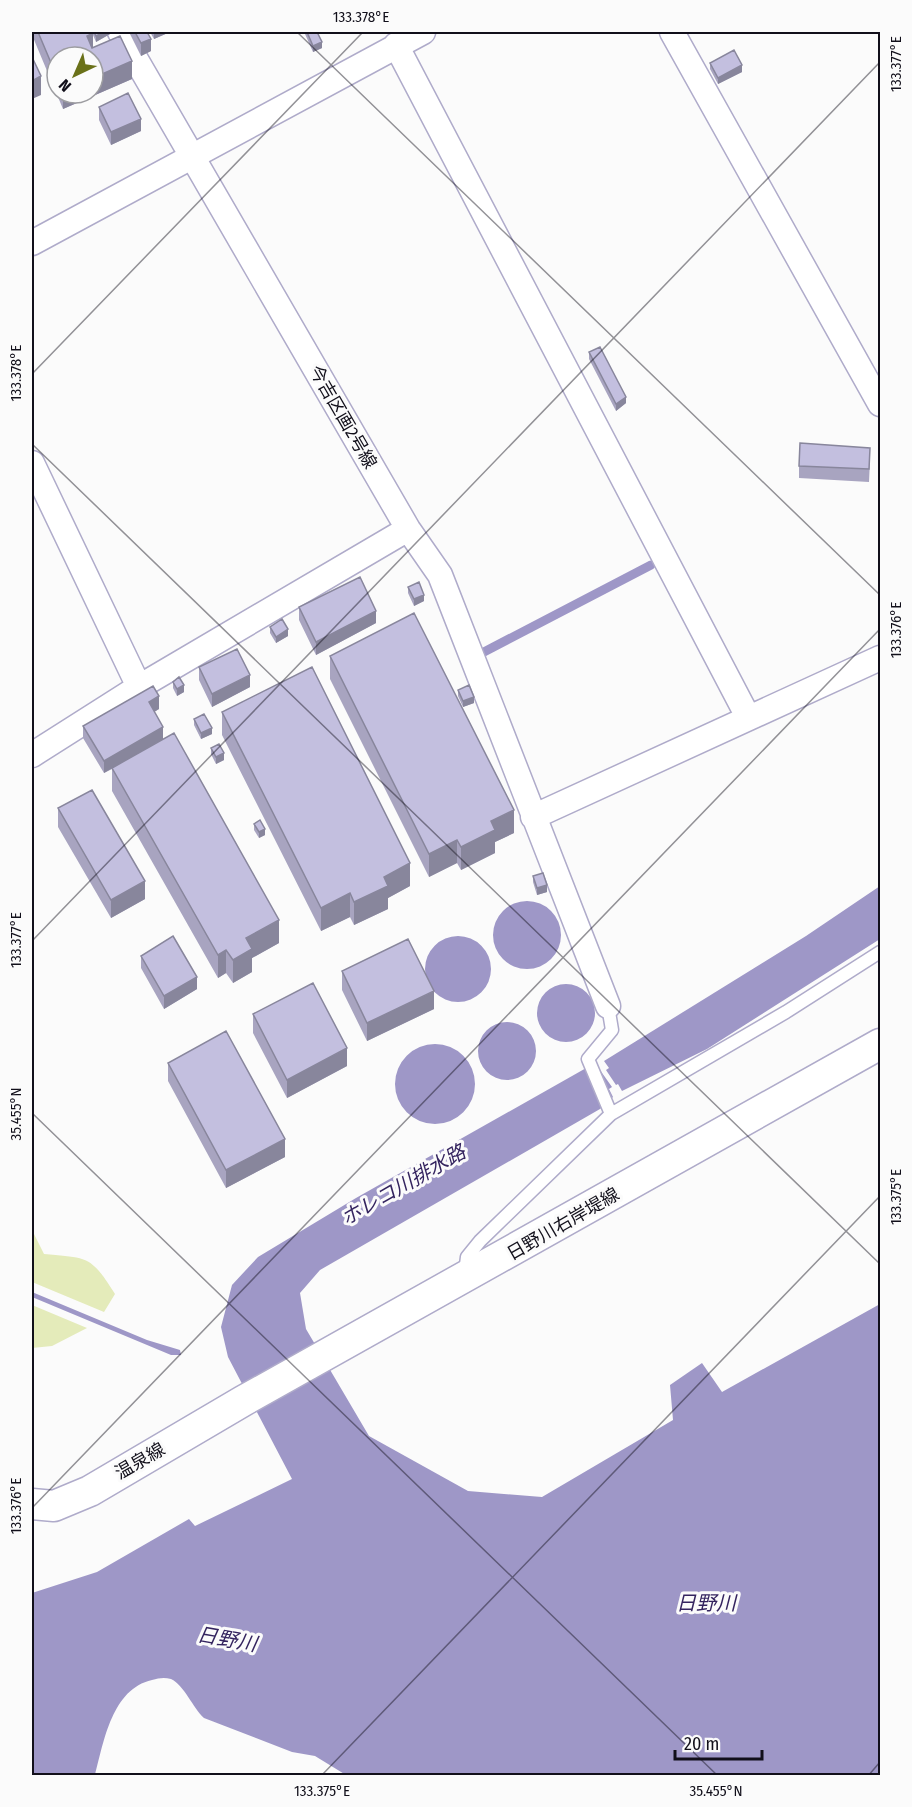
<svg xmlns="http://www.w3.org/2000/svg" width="912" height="1807" font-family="'Fira Sans Condensed','Noto Sans JP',sans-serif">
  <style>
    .green { fill: #e4ebba }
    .water { fill: #9e97c7 }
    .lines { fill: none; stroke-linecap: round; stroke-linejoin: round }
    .stream { stroke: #9e97c7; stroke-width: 9 }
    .service-casing { stroke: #afabca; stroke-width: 15 }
    .minor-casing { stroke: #afabca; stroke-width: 27 }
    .tertiary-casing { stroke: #afabca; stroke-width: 33 }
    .service { stroke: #fff; stroke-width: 12 }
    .minor { stroke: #fff; stroke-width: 24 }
    .tertiary { stroke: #fff; stroke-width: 30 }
    .wall { fill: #a8a4c0; fill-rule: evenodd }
    .shaded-wall { fill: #88869c }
    .building { fill: #c3bfdf; stroke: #88869c; stroke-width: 1.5 }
    .ticks { fill: none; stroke: #110f1a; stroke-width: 1.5; stroke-opacity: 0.45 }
    .labels { text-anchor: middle; stroke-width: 6; stroke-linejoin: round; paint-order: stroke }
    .street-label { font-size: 18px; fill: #110f1a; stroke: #fbfbfb }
    .water-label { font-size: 20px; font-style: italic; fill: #34245f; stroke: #fbfbfb }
    .neatline { fill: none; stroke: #110f1a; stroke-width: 2 }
    .ticks-label { font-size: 15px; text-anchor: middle; fill: #110f1a }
  </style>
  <rect width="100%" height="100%" fill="#fbfbfb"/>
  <path class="green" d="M 32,1230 L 44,1254 C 89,1258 91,1256 115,1294 L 104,1312 L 32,1282 Z
    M 32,1305 L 87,1328 L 52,1346 L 32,1348 Z"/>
  <path class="water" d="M 880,886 L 880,939 L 707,1049 L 622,1091 L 618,1084 L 616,1085 L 606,1070 L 609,1068 L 604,1061 L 806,936 Z
    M493 935a34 34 0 1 1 68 0a34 34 0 1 1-68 0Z
    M425 969a33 33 0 1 1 66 0a33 33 0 1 1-66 0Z
    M537 1013a29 29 0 1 1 58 0a29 29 0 1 1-58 0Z
    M478 1051a29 29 0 1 1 58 0a29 29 0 1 1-58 0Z
    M395 1084a40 40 0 1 1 80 0a40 40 0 1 1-80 0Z
    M 595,1063 L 612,1087 L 609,1089 L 613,1097 L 600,1109 L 320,1270 L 300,1293 L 306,1329 L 369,1436 L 468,1491 L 542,1497 L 673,1420 L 670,1385 L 702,1363 L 722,1392 L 880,1304 L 880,1775 L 346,1775 L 315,1756 L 292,1752 L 204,1718 C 193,1708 184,1685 171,1679 C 164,1677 159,1678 152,1680 C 112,1689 104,1741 95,1775 L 32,1775 L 32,1593 L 97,1572 L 189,1519 L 195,1526 L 292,1479 L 228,1357 L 221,1327 L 232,1285 L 258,1257 L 356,1198 Z
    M 32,1292 L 147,1340 L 180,1350 L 181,1355 L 171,1355 L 32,1297 Z"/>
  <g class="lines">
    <path class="stream" d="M 482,653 L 651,565"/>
    <g class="service-casing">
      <path id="service" d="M 611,1114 L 786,1012 L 880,952
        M 465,1273 L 467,1257 L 480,1241 L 611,1114 L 588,1059 L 612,1030 L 608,1006"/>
    </g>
    <g class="minor-casing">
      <path id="minor" d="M 120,32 L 408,529 L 440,575 L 608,1006
        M 672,32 L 880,404
        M 396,45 L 748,717
        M 32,243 L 423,32
        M 32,463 L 139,687
        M 32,755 L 139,687 L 408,529
        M 533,817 L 880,658"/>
    </g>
    <g class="tertiary-casing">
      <path id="tertiary" d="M 32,1504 L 54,1506 L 90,1491 L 243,1401 L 880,1044"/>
    </g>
    <use href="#service" class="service"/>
    <use href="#minor" class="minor"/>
    <use href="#tertiary" class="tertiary"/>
  </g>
  <path class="wall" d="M 32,32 L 110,32 L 110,34 L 96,42 L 93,35 L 93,48 L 132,79 L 63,109 L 32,35 ZM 57,57 L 93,93 L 57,93 Z
    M 129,32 L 147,32 L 151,51 L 141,56 Z
    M 150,32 L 170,32 L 154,39 Z
    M 305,32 L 317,32 L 322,48 L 313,52 L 305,34 Z
    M 710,63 L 742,72 L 718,84 L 710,69 Z
    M 99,107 L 141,131 L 111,145 L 99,120 Z
    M 589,352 L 626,403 L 616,411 L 589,359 Z
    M 870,460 L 869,482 L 799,478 L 799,466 Z
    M 408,587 L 424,601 L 414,606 L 408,593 Z
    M 299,607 L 376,623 L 316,655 L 299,620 Z
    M 270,627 L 288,636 L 276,643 L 270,633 Z
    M 330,656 L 514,833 L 495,842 L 495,853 L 461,870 L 457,863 L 429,877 L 330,679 Z
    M 199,667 L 250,687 L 212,707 L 199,680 Z
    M 173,682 L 184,692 L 177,696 L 173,688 Z
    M 458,690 L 474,703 L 463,707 L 458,696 Z
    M 159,709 L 154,712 L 163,739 L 279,943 L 252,958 L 252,972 L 233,983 L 226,973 L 218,978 L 112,791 L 112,769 L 104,773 L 83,738 L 83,726 Z
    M 222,712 L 410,886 L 388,898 L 388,909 L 354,925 L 350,917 L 321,931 L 222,735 Z
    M 194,719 L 212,734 L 201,739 L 194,725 Z
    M 211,748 L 224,760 L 216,764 L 211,754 Z
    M 58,808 L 145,899 L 111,918 L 58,827 Z
    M 254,824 L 265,835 L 259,838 L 254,830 Z
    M 533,876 L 547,892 L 537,895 L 533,882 Z
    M 141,956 L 197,989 L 164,1009 L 141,968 Z
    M 342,971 L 434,1009 L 367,1041 L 342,990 Z
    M 253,1014 L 347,1066 L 287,1098 L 253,1033 Z
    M 168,1063 L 285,1157 L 226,1188 L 168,1081 Z"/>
  <path class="shaded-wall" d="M 104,32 L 110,32 L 110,34 L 96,42 L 96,36 Z
    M 154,32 L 170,32 L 154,39 Z
    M 93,33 L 93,51 L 87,36 Z
    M 151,39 L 151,51 L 141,56 L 141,43 Z
    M 322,42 L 322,48 L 313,52 L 313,46 Z
    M 132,61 L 132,79 L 63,109 L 63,93 L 93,93 L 93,78 Z
    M 742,65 L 742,72 L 718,84 L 718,78 Z
    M 41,76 L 41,95 L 32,99 L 32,81 Z
    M 141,119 L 141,131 L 111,145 L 111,132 Z
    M 626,397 L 626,403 L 616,411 L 616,404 Z
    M 424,595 L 424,601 L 414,606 L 414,599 Z
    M 376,611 L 376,623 L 316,655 L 316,642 Z
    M 288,629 L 288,636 L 276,643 L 276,637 Z
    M 250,675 L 250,687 L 212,707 L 212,694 Z
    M 184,685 L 184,692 L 177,696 L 177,689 Z
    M 159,696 L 159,709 L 149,715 L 149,702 Z
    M 474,697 L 474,703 L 463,707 L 463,701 Z
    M 163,727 L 163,739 L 104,773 L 104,761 Z
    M 212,728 L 212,734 L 201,739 L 201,733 Z
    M 224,753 L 224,760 L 216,764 L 216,757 Z
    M 514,810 L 514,833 L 495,842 L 495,853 L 461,870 L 461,847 L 491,821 Z
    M 265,829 L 265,835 L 259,838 L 259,832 Z
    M 457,840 L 457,863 L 429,877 L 429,854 Z
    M 410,863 L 410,886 L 388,898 L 388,909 L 354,925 L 354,902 L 384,877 Z
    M 145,881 L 145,899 L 111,918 L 111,900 Z
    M 547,885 L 547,892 L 537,895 L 537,888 Z
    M 350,893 L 350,917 L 321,931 L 321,908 Z
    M 279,920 L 279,943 L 252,958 L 252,972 L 233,983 L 233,960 L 246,938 Z
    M 226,950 L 226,973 L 218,978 L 218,955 Z
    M 197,977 L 197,989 L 164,1009 L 164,996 Z
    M 434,991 L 434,1009 L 367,1041 L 367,1023 Z
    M 347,1048 L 347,1066 L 287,1098 L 287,1080 Z
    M 285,1139 L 285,1157 L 226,1188 L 226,1170 Z"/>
  <path class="building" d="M 38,32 L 92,32 L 93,33 L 87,36 L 92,48 L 120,36 L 132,61 L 93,78 L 93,57 L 57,57 L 57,77 Z
    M 94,32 L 104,32 L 96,36 Z
    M 135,32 L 147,32 L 151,39 L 141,43 Z
    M 307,32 L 317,32 L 322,42 L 313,46 Z
    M 734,50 L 742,65 L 718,78 L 710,63 Z
    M 32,57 L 41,76 L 32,81 Z
    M 128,93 L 141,119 L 111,132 L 99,107 Z
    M 600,347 L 626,397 L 616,404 L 589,352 Z
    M 800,443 L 870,448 L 869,469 L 799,466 Z
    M 360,577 L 376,611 L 316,642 L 299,607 Z
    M 419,582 L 424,595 L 414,599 L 408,587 Z
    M 414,613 L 514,810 L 491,821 L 495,830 L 461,847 L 457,840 L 429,854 L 330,656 Z
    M 282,619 L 288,629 L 276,637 L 270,627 Z
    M 237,649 L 250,675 L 212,694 L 199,667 Z
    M 312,667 L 410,863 L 384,877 L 388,886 L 354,902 L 350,893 L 321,908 L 222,712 Z
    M 179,677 L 184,685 L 177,689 L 173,682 Z
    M 469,685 L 474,697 L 463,701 L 458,690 Z
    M 153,686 L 159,696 L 149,702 L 163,727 L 104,761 L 83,726 Z
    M 204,714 L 212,728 L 201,733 L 194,719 Z
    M 174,733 L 279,920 L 246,938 L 252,949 L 233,960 L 226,950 L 218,955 L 112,768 Z
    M 219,744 L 224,753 L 216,757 L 211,748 Z
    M 92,790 L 145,881 L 111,900 L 58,808 Z
    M 260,820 L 265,829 L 259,832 L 254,824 Z
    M 543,873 L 547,885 L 537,888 L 533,876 Z
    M 173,936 L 197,977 L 164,996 L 141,956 Z
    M 408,939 L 434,991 L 367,1023 L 342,971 Z
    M 313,983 L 347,1048 L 287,1080 L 253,1014 Z
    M 226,1031 L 285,1139 L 226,1170 L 168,1063 Z"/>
  <path class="ticks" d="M 297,32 L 880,595M 32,374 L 363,32M 32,444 L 880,1264M 32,941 L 880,62M 32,1113 L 718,1776M 32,1508 L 880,629M 321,1776 L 880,1196M 868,1776 L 880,1762"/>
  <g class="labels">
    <g class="street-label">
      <text transform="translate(343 417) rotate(60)" y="6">今吉区画2号線</text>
      <text transform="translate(563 1224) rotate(-30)" y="6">日野川右岸堤線</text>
      <text transform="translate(140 1461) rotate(-30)" y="6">温泉線</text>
    </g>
    <g class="water-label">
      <text transform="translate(403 1185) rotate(-30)" y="7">ホレコ川排水路</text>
      <text x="706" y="1610">日野川</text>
      <text transform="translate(227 1639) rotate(10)" y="7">日野川</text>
    </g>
  </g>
  <rect width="912" height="1807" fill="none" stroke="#fbfbfb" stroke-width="66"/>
  <g transform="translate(75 75) rotate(224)"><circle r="28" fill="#fbfbfb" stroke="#9d9da1" stroke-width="1.5"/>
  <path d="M0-4.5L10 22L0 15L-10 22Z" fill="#6a7119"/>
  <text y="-9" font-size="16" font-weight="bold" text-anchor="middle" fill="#110f1a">N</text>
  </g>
  <path d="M675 1750v9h87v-9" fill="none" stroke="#110f1a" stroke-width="3"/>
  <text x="684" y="1750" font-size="18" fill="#110f1a" stroke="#fbfbfb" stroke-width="4.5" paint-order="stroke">20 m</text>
  <rect x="33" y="33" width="846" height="1741" class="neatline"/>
  <g class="ticks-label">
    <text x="361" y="22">133.378°E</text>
    <text transform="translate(896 64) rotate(-90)" y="5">133.377°E</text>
    <text transform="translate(16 373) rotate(-90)" y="5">133.378°E</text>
    <text transform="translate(896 630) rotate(-90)" y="5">133.376°E</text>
    <text transform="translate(16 940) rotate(-90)" y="5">133.377°E</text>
    <text transform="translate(16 1114) rotate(-90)" y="5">35.455°N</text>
    <text transform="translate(896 1197) rotate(-90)" y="5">133.375°E</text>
    <text transform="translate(16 1506) rotate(-90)" y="5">133.376°E</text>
    <text x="322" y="1796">133.375°E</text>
    <text x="716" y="1796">35.455°N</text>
  </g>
</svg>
